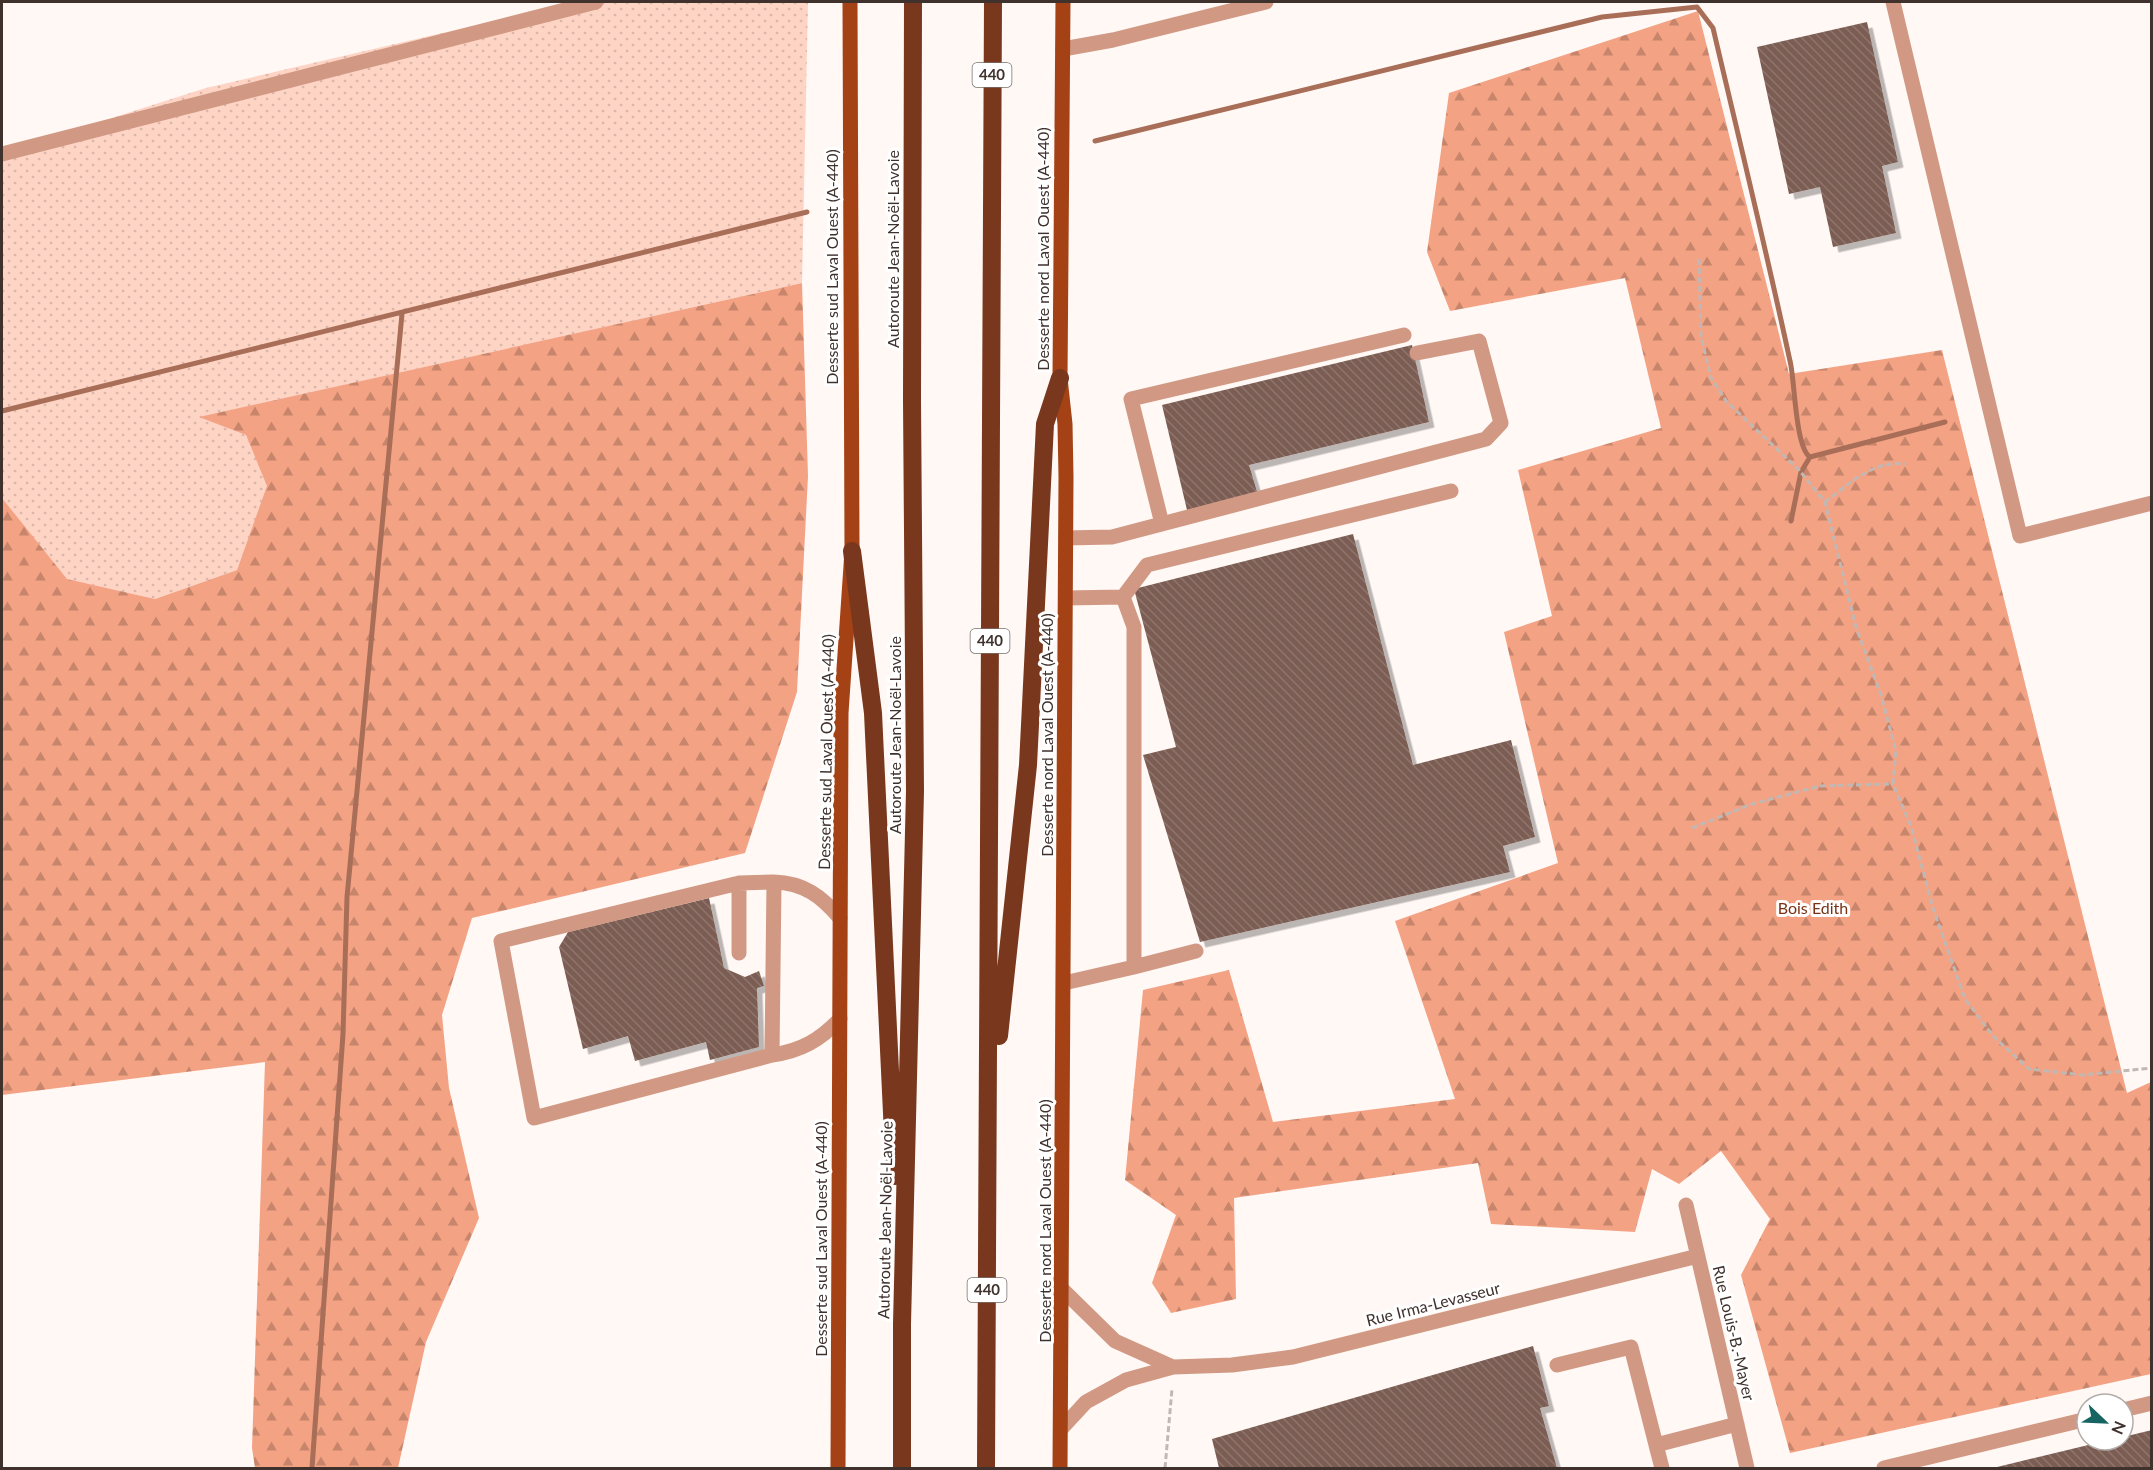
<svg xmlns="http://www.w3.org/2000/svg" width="2153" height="1470" font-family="Lato,sans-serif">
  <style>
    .grass { fill: url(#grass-dots) }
    .forest { fill: url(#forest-firs) }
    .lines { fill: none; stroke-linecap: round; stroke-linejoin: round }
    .stream { stroke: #a96e57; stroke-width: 5 }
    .building { fill: url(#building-back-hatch); filter: url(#shadow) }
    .path { stroke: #c1b8b4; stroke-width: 3; stroke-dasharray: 6 3; stroke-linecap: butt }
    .minor { stroke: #d19984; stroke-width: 15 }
    .major { stroke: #a44216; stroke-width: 15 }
    .highway { stroke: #79381e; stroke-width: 18 }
    .labels { text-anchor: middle; stroke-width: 6; stroke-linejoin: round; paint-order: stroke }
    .shield { fill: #fff; stroke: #796f6b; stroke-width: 1.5 }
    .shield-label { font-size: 15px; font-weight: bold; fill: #3f312c }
    .street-label { font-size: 16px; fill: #3f312c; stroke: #fff }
    .park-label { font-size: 16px; fill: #7a3214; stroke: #fff }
  </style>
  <defs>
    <pattern id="grass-dots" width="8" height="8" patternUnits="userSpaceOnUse" patternTransform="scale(1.5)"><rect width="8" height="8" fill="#fed4c5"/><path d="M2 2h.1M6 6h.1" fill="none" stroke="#dbb6a9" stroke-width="1.8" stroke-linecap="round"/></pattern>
    <pattern id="forest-firs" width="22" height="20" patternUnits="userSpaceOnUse" patternTransform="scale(1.5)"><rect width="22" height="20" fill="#f4a284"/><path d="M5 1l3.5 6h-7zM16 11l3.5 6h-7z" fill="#c7856c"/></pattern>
    <pattern id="building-back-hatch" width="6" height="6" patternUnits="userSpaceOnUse" patternTransform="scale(1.5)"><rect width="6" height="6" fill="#7b5d52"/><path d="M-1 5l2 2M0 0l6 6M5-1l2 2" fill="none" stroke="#8e766e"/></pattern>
    <filter id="shadow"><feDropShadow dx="5.5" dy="5.5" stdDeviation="0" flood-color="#0004"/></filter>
  </defs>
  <rect width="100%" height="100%" fill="#fff8f5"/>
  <path class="grass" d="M 576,2 L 808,2 L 802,283 L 201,417 L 246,435 L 268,486 L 237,570 L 155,599 L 66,579 L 2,498 L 2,153 L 206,88 Z"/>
  <path class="forest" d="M 1698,11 L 1789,374 L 1942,350 L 2127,1093 L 2151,1082 L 2151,1374 L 1790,1453 L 1741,1275 L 1770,1219 L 1721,1151 L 1679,1184 L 1652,1169 L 1635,1232 L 1491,1224 L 1478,1163 L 1234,1198 L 1236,1299 L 1171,1313 L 1152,1283 L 1176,1215 L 1125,1180 L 1143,990 L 1229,970 L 1273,1122 L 1455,1099 L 1395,921 L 1558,863 L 1504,632 L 1552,616 L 1518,470 L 1661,428 L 1625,278 L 1450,311 L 1427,252 L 1449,93 Z
    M 802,283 L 808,476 L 797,692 L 745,853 L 472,918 L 442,1015 L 449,1088 L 479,1218 L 426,1342 L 398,1468 L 255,1468 L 252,1448 L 265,1062 L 2,1095 L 2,498 L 67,579 L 155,599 L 237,570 L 267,486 L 246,435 L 199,417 Z"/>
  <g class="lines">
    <path class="stream" d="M 1095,141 L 1602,17 L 1697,7 L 1713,28 C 1739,139 1766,249 1790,361 C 1795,380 1795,447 1810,457 L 1945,422
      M 2,411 L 807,212
      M 1791,521 L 1801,472 L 1810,457
      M 312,1468 L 343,1034 L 347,897 L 402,314"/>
  </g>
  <path class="building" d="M 1867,22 L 1898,162 L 1882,166 L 1896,233 L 1833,247 L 1820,187 L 1789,194 L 1757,47 Z
    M 1412,345 L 1429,422 L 1249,465 L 1258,495 L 1187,510 L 1162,405 Z
    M 1353,534 L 1413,765 L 1511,740 L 1535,837 L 1503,846 L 1510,872 L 1200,942 L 1143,755 L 1176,747 L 1134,589 Z
    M 709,898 L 724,968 L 745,977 L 759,971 L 764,986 L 757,988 L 759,1047 L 710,1060 L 706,1042 L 635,1061 L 628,1036 L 583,1049 L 559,947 L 568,932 Z
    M 1533,1346 L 1549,1406 L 1540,1408 L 1557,1468 L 1219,1468 L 1212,1439 Z
    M 2152,1430 L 2152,1468 L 1993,1468 L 2109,1440 L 2123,1440 L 2123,1437 Z"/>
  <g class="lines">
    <path class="path" d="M 1699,259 L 1701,337 L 1711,378 L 1727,402 L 1799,470 L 1825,502 L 1856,627 L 1881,695 L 1896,751 L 1893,784 L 1911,826 L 1933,908 L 1965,999 L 1993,1036 L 2029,1069 L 2082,1075 L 2152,1068
      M 1825,502 C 1849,484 1873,460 1905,464
      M 1692,828 L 1752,804 L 1820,786 L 1893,784
      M 1165,1468 L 1172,1389"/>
    <path class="minor" d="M 1893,2 L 2020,536 L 2152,503
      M 1063,49 L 1113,40 L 1266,2
      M 2,154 L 596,2
      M 1162,524 L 1131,399 L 1404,335
      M 1066,538 L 1112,537 L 1486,439 L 1501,423 L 1479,341 L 1417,353
      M 1123,597 L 1147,565 L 1451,491
      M 739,883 L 501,941 L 534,1118 L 772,1055
      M 739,953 L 739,883 L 774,882
      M 1134,967 L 1196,951
      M 1064,983 L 1134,967 L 1134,627 L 1123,597 L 1066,598
      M 840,1019 C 820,1040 801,1051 772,1055 L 774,882 C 804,883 821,896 840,918
      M 1686,1205 L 1747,1468
      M 1063,1290 L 1115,1341 L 1173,1367
      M 1557,1365 L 1631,1347 L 1656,1445
      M 2123,1410 L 2152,1403
      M 1061,1429 L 1086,1402 L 1126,1380 L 1173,1367 L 1232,1365 L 1293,1357 L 1698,1256
      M 1662,1468 L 1656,1445 L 1737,1424
      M 1884,1468 L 2087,1419"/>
    <path class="major" d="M 838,1468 L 841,713 L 852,551 L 850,2
      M 1060,1468 L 1066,477 L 1065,424 L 1060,378 L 1063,2"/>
    <path class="highway" d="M 852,551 L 873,713 L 895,1176
      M 999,1036 L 1028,765 L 1045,424 L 1060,378
      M 902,1468 L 902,1324 L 915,791 L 912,401 L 913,2
      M 986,1468 L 993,2"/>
  </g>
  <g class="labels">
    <g class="shield">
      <rect x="972.5" y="63" width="39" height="24" rx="4.5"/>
      <rect x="970.5" y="629" width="39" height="24" rx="4.5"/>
      <rect x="967.5" y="1278" width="39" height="24" rx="4.5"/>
    </g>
    <g class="shield-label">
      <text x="992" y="80">440</text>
      <text x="990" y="646">440</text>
      <text x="987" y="1295">440</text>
    </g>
    <g class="street-label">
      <text transform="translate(893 249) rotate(-90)" y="6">Autoroute Jean-Noël-Lavoie</text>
      <text transform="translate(1043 249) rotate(-90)" y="6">Desserte nord Laval Ouest (A-440)</text>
      <text transform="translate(832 267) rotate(-90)" y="6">Desserte sud Laval Ouest (A-440)</text>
      <text transform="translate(895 735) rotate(-90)" y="6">Autoroute Jean-Noël-Lavoie</text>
      <text transform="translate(1047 735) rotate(-90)" y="6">Desserte nord Laval Ouest (A-440)</text>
      <text transform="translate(826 752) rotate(-89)" y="6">Desserte sud Laval Ouest (A-440)</text>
      <text transform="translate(885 1220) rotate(-89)" y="6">Autoroute Jean-Noël-Lavoie</text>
      <text transform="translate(1045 1221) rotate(-90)" y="6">Desserte nord Laval Ouest (A-440)</text>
      <text transform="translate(821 1239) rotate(-90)" y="6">Desserte sud Laval Ouest (A-440)</text>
      <text transform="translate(1433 1304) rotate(-14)" y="6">Rue Irma-Levasseur</text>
      <text transform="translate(1734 1333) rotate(77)" y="6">Rue Louis-B.-Mayer</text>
    </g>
    <g class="park-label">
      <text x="1813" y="914">Bois Edith</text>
    </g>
  </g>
  <rect width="2153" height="1470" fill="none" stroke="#3f312c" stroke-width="6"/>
  <g transform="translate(2105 1422) rotate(113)"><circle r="28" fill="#ffffff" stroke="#b2adab" stroke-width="1.5"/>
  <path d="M0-4.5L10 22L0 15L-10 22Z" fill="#176562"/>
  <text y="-9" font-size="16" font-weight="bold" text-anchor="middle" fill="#3f312c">N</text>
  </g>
</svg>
